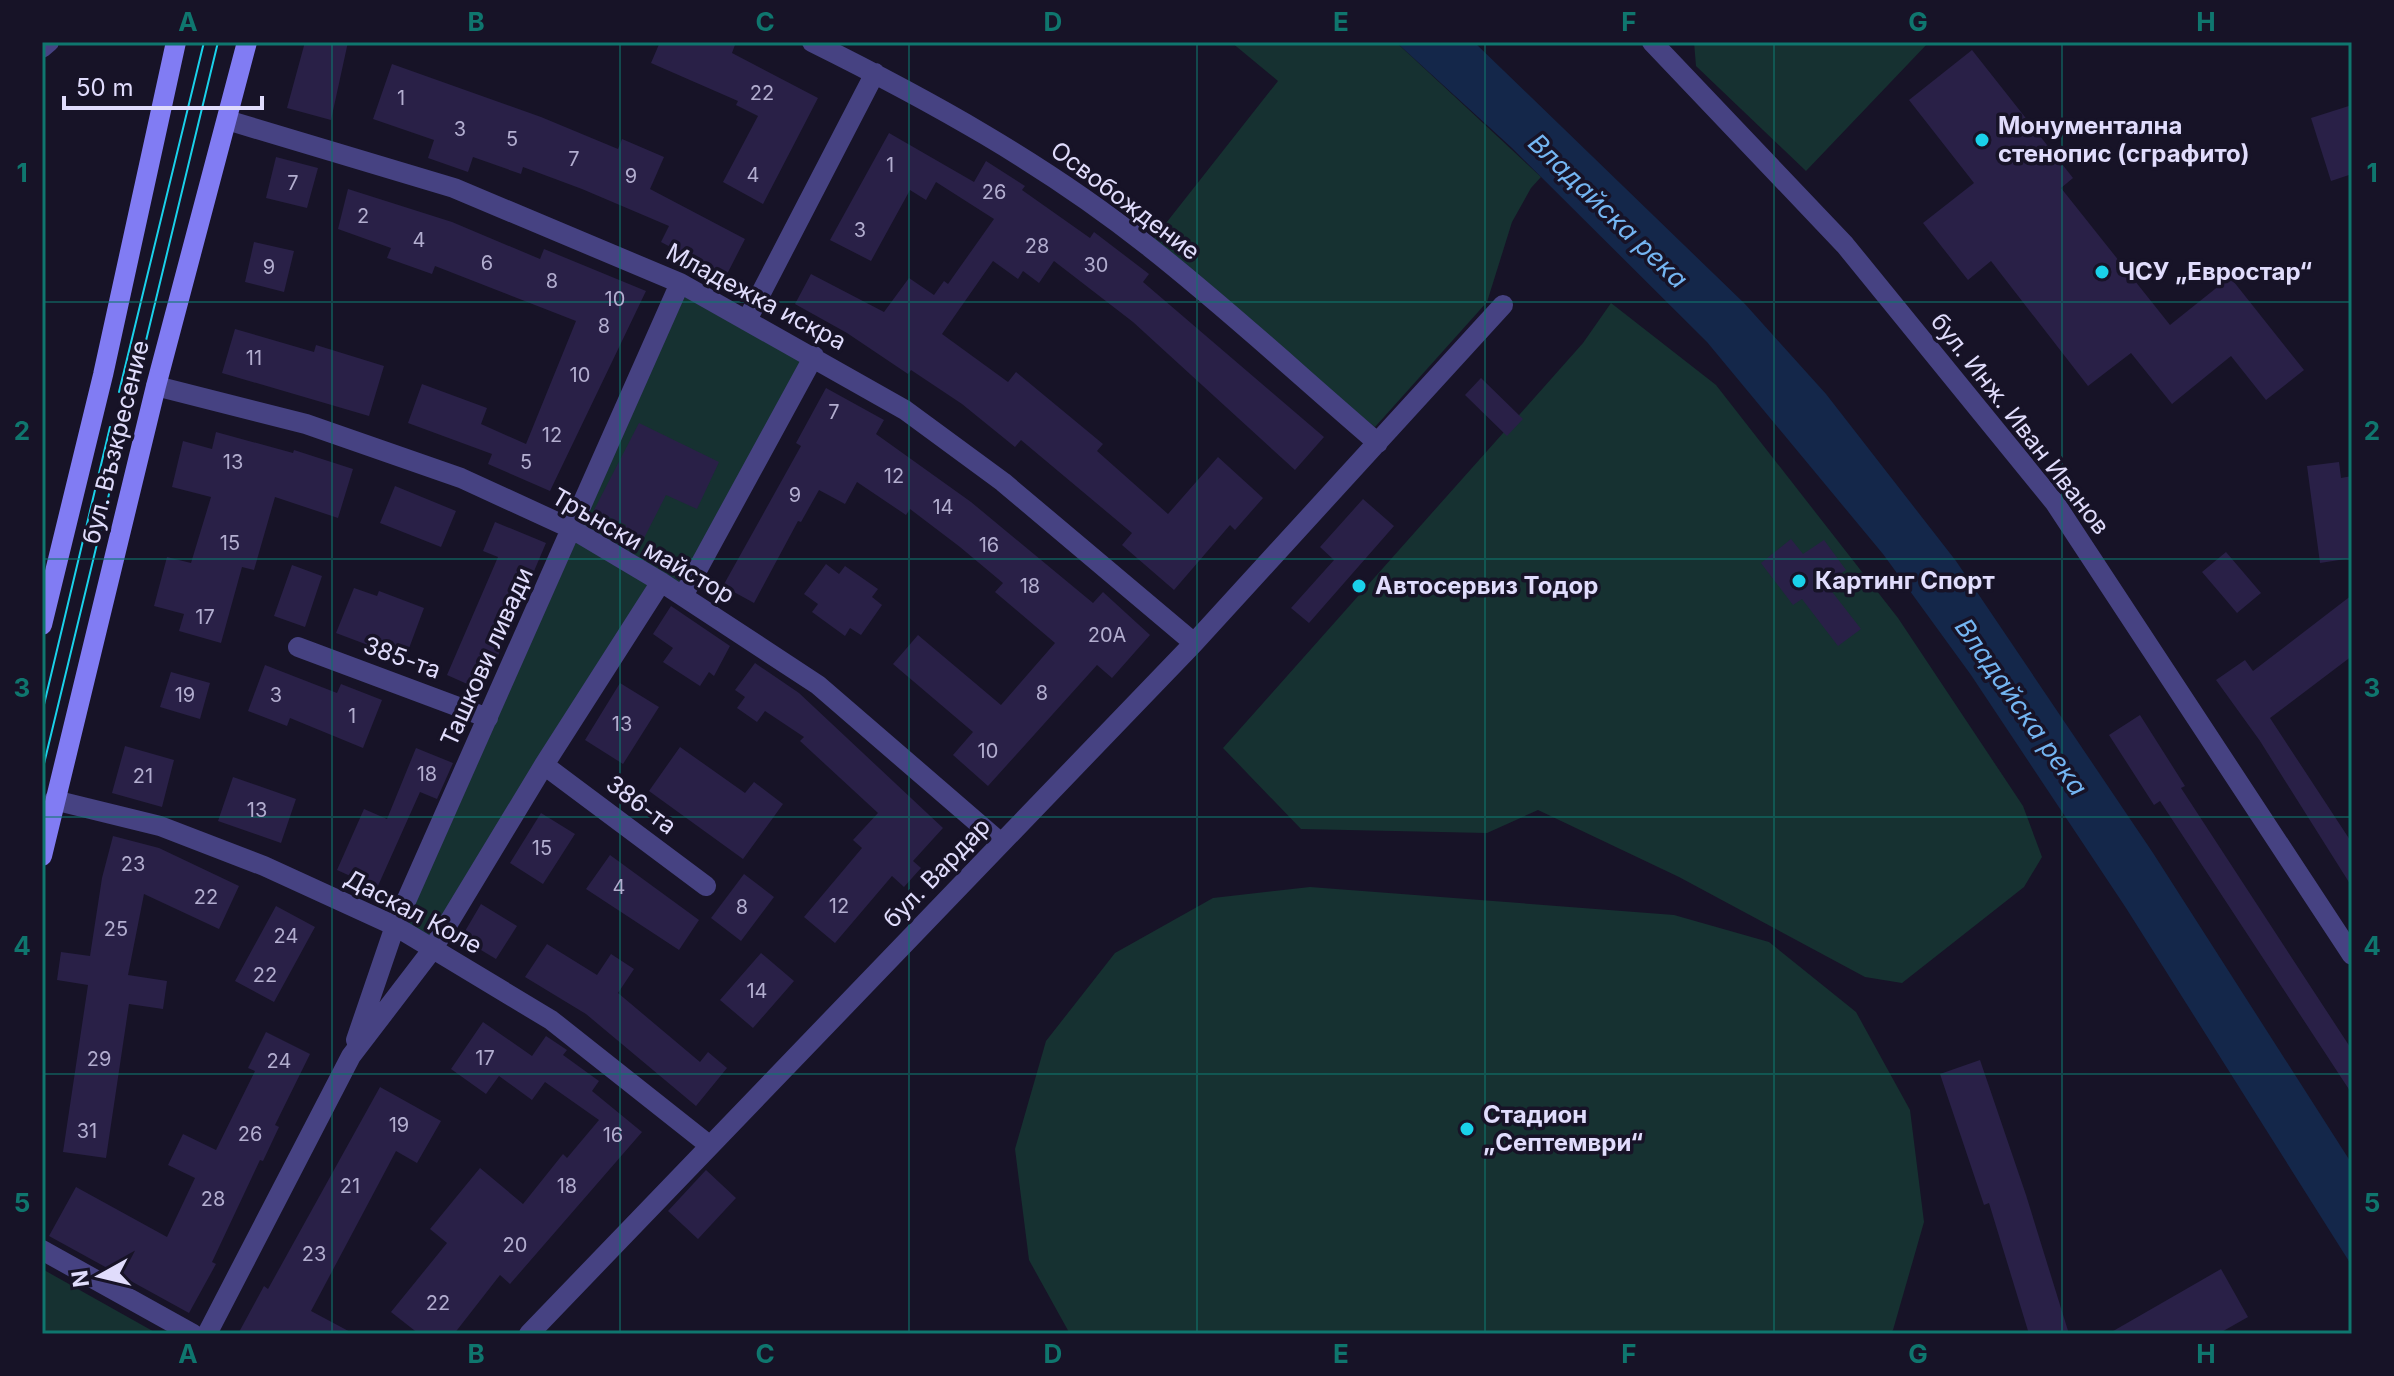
<svg xmlns="http://www.w3.org/2000/svg" width="2394" height="1376" font-family="Inter,sans-serif">
  <style>
    .green { fill: #163131 }
    .water { fill: #14274a }
    .building { fill: #292047 }
    .lines { fill: none; stroke-linecap: round; stroke-linejoin: round }
    .minor { stroke: #464282; stroke-width: 20 }
    .secondary { stroke: #817cf3; stroke-width: 20 }
    .tram { stroke: #1ad1ea; stroke-width: 2 }
    .grid { fill: none; stroke: #0f766e; stroke-width: 2; stroke-opacity: 0.55 }
    .poi-dot { fill: #1ad1ea; stroke: #171327; stroke-width: 3 }
    .labels { text-anchor: middle; stroke-width: 7; stroke-linejoin: round; paint-order: stroke }
    .number-label { font-size: 20px; fill: #b2adcf }
    .poi-label { font-size: 24px; font-weight: bold; fill: #e0dcfc; stroke: #171327; text-anchor: start }
    .street-label { font-size: 24px; fill: #e0dcfc; stroke: #171327 }
    .water-label { font-size: 26px; font-style: italic; fill: #74b5f2; stroke: #171327 }
    .neatline { fill: none; stroke: #0f766e; stroke-width: 3 }
    .grid-label { font-size: 26px; text-anchor: middle; font-weight: bold; fill: #0f766e }
  </style>
  <rect width="100%" height="100%" fill="#171327"/>
  <path class="green" d="M 1231,42 L 1396,42 L 1541,177 L 1531,188 L 1512,222 L 1487,302 L 1375,427 L 1148,246 L 1278,81 Z
    M 1694,42 L 1929,42 L 1806,171 L 1696,66 Z
    M 680,283 L 814,356 L 683,596 L 572,529 Z
    M 1611,303 L 1716,385 L 1898,618 L 2023,806 L 2042,857 L 2024,887 L 1902,983 L 1865,977 L 1679,877 L 1538,810 L 1487,833 L 1301,829 L 1223,748 L 1583,343 Z
    M 574,533 L 656,584 L 432,945 L 401,923 Z
    M 1310,887 L 1674,915 L 1769,942 L 1856,1012 L 1910,1110 L 1924,1222 L 1893,1330 L 1890,1334 L 1070,1334 L 1029,1260 L 1015,1149 L 1046,1041 L 1115,953 L 1213,898 Z
    M 44,1270 L 158,1334 L 42,1334 Z"/>
  <path class="water" d="M 1396,42 L 1474,42 L 1745,304 L 1826,394 L 1956,561 L 2153,853 L 2352,1164 L 2352,1266 L 2126,908 L 1971,675 L 1883,554 L 1707,342 L 1512,148 Z"/>
  <path class="building" d="M 305,42 L 348,42 L 331,120 L 287,108 Z
    M 660,42 L 736,42 L 732,53 L 818,98 L 763,204 L 723,182 L 758,116 L 736,105 L 738,101 L 651,63 Z
    M 1972,50 L 2073,178 L 2061,188 L 2170,325 L 2230,277 L 2304,370 L 2266,400 L 2231,356 L 2172,404 L 2131,353 L 2088,386 L 1991,261 L 1968,280 L 1923,223 L 1974,183 L 1909,100 Z
    M 392,64 L 541,117 L 618,149 L 622,139 L 664,157 L 650,189 L 745,239 L 726,276 L 661,242 L 669,226 L 582,189 L 523,167 L 521,174 L 473,157 L 468,172 L 428,158 L 434,140 L 373,119 Z
    M 2352,105 L 2352,174 L 2331,181 L 2311,118 Z
    M 889,133 L 974,182 L 986,161 L 1025,186 L 1022,190 L 1090,238 L 1094,232 L 1149,274 L 1143,282 L 1324,437 L 1295,470 L 1133,322 L 1054,261 L 1039,283 L 1023,271 L 1018,279 L 993,261 L 942,334 L 1008,382 L 1016,372 L 1103,444 L 1097,451 L 1168,514 L 1218,457 L 1263,498 L 1235,530 L 1230,525 L 1174,590 L 1122,545 L 1132,533 L 1021,440 L 1015,447 L 962,404 L 911,370 L 908,374 L 847,333 L 795,304 L 811,274 L 884,312 L 909,278 L 934,295 L 944,281 L 948,284 L 994,219 L 936,182 L 926,200 L 910,190 L 871,261 L 830,240 Z
    M 276,157 L 318,168 L 307,208 L 266,198 Z
    M 348,189 L 452,222 L 540,259 L 544,249 L 646,291 L 550,491 L 488,464 L 492,454 L 408,423 L 422,384 L 487,408 L 481,424 L 526,444 L 576,321 L 435,266 L 432,274 L 387,258 L 391,248 L 338,229 Z
    M 254,242 L 294,251 L 284,292 L 245,282 Z
    M 235,329 L 314,352 L 316,345 L 384,366 L 369,416 L 222,373 Z
    M 1481,378 L 1523,419 L 1507,436 L 1465,395 Z
    M 826,388 L 884,420 L 876,434 L 971,502 L 1093,603 L 1103,592 L 1150,635 L 1112,678 L 1097,665 L 988,786 L 953,755 L 973,732 L 893,664 L 918,635 L 1001,705 L 1055,643 L 995,592 L 1003,583 L 960,547 L 910,509 L 906,515 L 857,482 L 845,504 L 819,490 L 801,522 L 798,521 L 754,603 L 723,586 L 801,446 L 796,443 Z
    M 639,423 L 719,462 L 697,509 L 666,495 L 643,540 L 623,531 L 626,525 L 594,510 Z
    M 216,432 L 293,453 L 294,450 L 353,469 L 338,518 L 275,497 L 254,570 L 242,567 L 221,643 L 179,631 L 184,614 L 154,606 L 167,557 L 191,563 L 211,497 L 172,487 L 183,441 L 212,449 Z
    M 2339,462 L 2341,478 L 2352,476 L 2352,558 L 2320,563 L 2307,466 Z
    M 395,486 L 456,511 L 441,547 L 380,523 Z
    M 1363,499 L 1394,526 L 1309,623 L 1291,608 L 1334,560 L 1320,547 Z
    M 495,522 L 546,543 L 483,691 L 447,675 L 498,557 L 483,551 Z
    M 1791,539 L 1803,554 L 1824,540 L 1846,570 L 1826,584 L 1861,629 L 1838,646 L 1802,599 L 1793,605 L 1761,563 Z
    M 2226,552 L 2261,593 L 2237,613 L 2202,572 Z
    M 826,564 L 839,574 L 845,566 L 878,589 L 872,597 L 882,605 L 861,635 L 850,628 L 845,636 L 812,612 L 818,604 L 804,594 Z
    M 292,565 L 322,576 L 305,627 L 274,616 Z
    M 354,588 L 377,596 L 379,591 L 424,608 L 405,659 L 336,633 Z
    M 2352,595 L 2352,656 L 2270,718 L 2352,843 L 2352,887 L 2260,741 L 2216,680 L 2245,660 L 2253,671 Z
    M 671,606 L 730,646 L 714,676 L 709,672 L 700,686 L 663,662 L 673,648 L 653,634 Z
    M 755,663 L 799,693 L 943,828 L 913,861 L 921,868 L 904,887 L 892,876 L 835,943 L 804,917 L 862,848 L 853,840 L 878,813 L 800,741 L 804,737 L 765,711 L 757,722 L 737,708 L 745,697 L 735,690 Z
    M 265,665 L 337,693 L 341,684 L 382,700 L 363,748 L 290,718 L 287,726 L 248,711 Z
    M 171,672 L 210,683 L 200,719 L 160,707 Z
    M 620,683 L 659,707 L 623,764 L 585,740 Z
    M 2140,715 L 2185,786 L 2181,788 L 2352,1050 L 2352,1094 L 2160,801 L 2154,805 L 2109,735 Z
    M 125,746 L 174,760 L 162,807 L 112,793 Z
    M 680,747 L 745,793 L 754,782 L 783,804 L 743,859 L 649,791 Z
    M 416,748 L 453,763 L 437,799 L 420,792 L 377,888 L 337,870 L 364,809 L 387,819 Z
    M 233,777 L 296,799 L 281,843 L 218,821 Z
    M 541,813 L 575,834 L 543,884 L 510,863 Z
    M 113,836 L 159,848 L 239,886 L 219,929 L 144,894 L 128,975 L 167,981 L 163,1009 L 129,1004 L 106,1158 L 63,1152 L 88,985 L 57,980 L 61,952 L 90,956 L 102,878 Z
    M 610,855 L 699,920 L 679,950 L 586,889 Z
    M 744,874 L 774,897 L 741,941 L 711,918 Z
    M 481,904 L 517,926 L 496,959 L 461,938 Z
    M 276,906 L 315,927 L 274,1002 L 235,981 Z
    M 547,944 L 597,975 L 611,954 L 634,969 L 618,993 L 700,1062 L 708,1052 L 727,1068 L 696,1106 L 586,1014 L 525,977 Z
    M 761,953 L 794,981 L 753,1028 L 720,1000 Z
    M 483,1022 L 532,1056 L 546,1036 L 567,1050 L 563,1055 L 599,1081 L 592,1091 L 642,1132 L 510,1284 L 500,1275 L 454,1334 L 419,1334 L 391,1312 L 447,1243 L 430,1229 L 480,1168 L 523,1204 L 563,1154 L 567,1158 L 599,1120 L 545,1082 L 532,1100 L 499,1076 L 486,1094 L 451,1069 Z
    M 266,1032 L 310,1054 L 275,1125 L 279,1127 L 263,1161 L 260,1160 L 212,1262 L 216,1264 L 189,1313 L 49,1236 L 76,1187 L 167,1237 L 195,1178 L 168,1165 L 183,1134 L 216,1150 L 255,1071 L 248,1068 Z
    M 1980,1060 L 2026,1195 L 2069,1334 L 2029,1334 L 1989,1203 L 1984,1205 L 1940,1074 Z
    M 380,1087 L 441,1121 L 417,1163 L 396,1151 L 311,1311 L 354,1334 L 238,1334 L 264,1286 L 268,1289 Z
    M 706,1170 L 736,1198 L 698,1239 L 668,1211 Z
    M 2221,1269 L 2248,1317 L 2218,1334 L 2108,1334 Z"/>
  <g class="lines">
    <path class="minor" d="M 812,42 C 929,100 1045,164 1148,246 C 1227,308 1302,378 1378,443
      M 1652,42 L 1845,245 L 2055,503 L 2352,955
      M 42,48 L 49,42
      M 227,120 L 454,188 L 680,283 L 905,410 L 1003,482 L 1194,643
      M 747,320 L 875,73
      M 156,386 L 306,424 L 461,478 L 572,529 L 661,582 L 818,685 L 1001,843
      M 683,596 L 814,356
      M 298,647 L 488,718
      M 544,765 L 706,886
      M 54,800 L 160,826 L 264,866 L 395,926 L 551,1020 L 709,1145
      M 356,1040 L 395,926 L 680,283
      M 42,1250 L 193,1334
      M 207,1334 L 351,1056 L 432,950 L 544,765 L 661,582
      M 529,1334 L 1194,643 L 1503,305"/>
    <path class="secondary" d="M 42,625 L 103,375 L 176,42
      M 42,856 L 156,386 L 247,42"/>
    <path class="tram" d="M 119,392 L 204,42
      M 42,713 L 110,427
      M 42,772 L 218,42"/>
  </g>
  <path class="grid" d="M 332,42 L 332,1334M 620,42 L 620,1334M 909,42 L 909,1334M 1197,42 L 1197,1334M 1485,42 L 1485,1334M 1774,42 L 1774,1334M 2062,42 L 2062,1334M 42,302 L 2352,302M 42,559 L 2352,559M 42,817 L 2352,817M 42,1074 L 2352,1074"/>
  <g class="poi-dot">
    <circle cx="1982" cy="140" r="8"/>
    <circle cx="2102" cy="272" r="8"/>
    <circle cx="1799" cy="581" r="8"/>
    <circle cx="1359" cy="586" r="8"/>
    <circle cx="1467" cy="1129" r="8"/>
  </g>
  <g class="labels">
    <g class="number-label">
      <text x="762" y="100">22</text>
      <text x="401" y="105">1</text>
      <text x="460" y="136">3</text>
      <text x="512" y="146">5</text>
      <text x="574" y="166">7</text>
      <text x="890" y="172">1</text>
      <text x="753" y="182">4</text>
      <text x="631" y="183">9</text>
      <text x="293" y="190">7</text>
      <text x="994" y="199">26</text>
      <text x="363" y="223">2</text>
      <text x="860" y="237">3</text>
      <text x="419" y="247">4</text>
      <text x="1037" y="253">28</text>
      <text x="487" y="270">6</text>
      <text x="1096" y="272">30</text>
      <text x="269" y="274">9</text>
      <text x="552" y="288">8</text>
      <text x="615" y="306">10</text>
      <text x="604" y="333">8</text>
      <text x="254" y="365">11</text>
      <text x="580" y="382">10</text>
      <text x="834" y="419">7</text>
      <text x="552" y="442">12</text>
      <text x="233" y="469">13</text>
      <text x="526" y="469">5</text>
      <text x="894" y="483">12</text>
      <text x="795" y="502">9</text>
      <text x="943" y="514">14</text>
      <text x="230" y="550">15</text>
      <text x="989" y="552">16</text>
      <text x="1030" y="593">18</text>
      <text x="205" y="624">17</text>
      <text x="1107" y="642">20А</text>
      <text x="1042" y="700">8</text>
      <text x="185" y="702">19</text>
      <text x="276" y="702">3</text>
      <text x="352" y="723">1</text>
      <text x="622" y="731">13</text>
      <text x="988" y="758">10</text>
      <text x="427" y="781">18</text>
      <text x="143" y="783">21</text>
      <text x="257" y="817">13</text>
      <text x="542" y="855">15</text>
      <text x="133" y="871">23</text>
      <text x="619" y="894">4</text>
      <text x="206" y="904">22</text>
      <text x="839" y="913">12</text>
      <text x="742" y="914">8</text>
      <text x="116" y="936">25</text>
      <text x="286" y="943">24</text>
      <text x="265" y="982">22</text>
      <text x="757" y="998">14</text>
      <text x="485" y="1065">17</text>
      <text x="99" y="1066">29</text>
      <text x="279" y="1068">24</text>
      <text x="399" y="1132">19</text>
      <text x="87" y="1138">31</text>
      <text x="250" y="1141">26</text>
      <text x="613" y="1142">16</text>
      <text x="350" y="1193">21</text>
      <text x="567" y="1193">18</text>
      <text x="213" y="1206">28</text>
      <text x="515" y="1252">20</text>
      <text x="314" y="1261">23</text>
      <text x="438" y="1310">22</text>
    </g>
    <g class="poi-label">
      <text x="1998" y="134">Монументална<tspan x="1998" dy="28">стенопис (сграфито)</tspan></text>
      <text x="2118" y="280">ЧСУ „Евростар“</text>
      <text x="1815" y="589">Картинг Спорт</text>
      <text x="1375" y="594">Автосервиз Тодор</text>
      <text x="1483" y="1123">Стадион<tspan x="1483" dy="28">„Септември“</tspan></text>
    </g>
    <g class="street-label">
      <text transform="translate(1125 201) rotate(37)" y="8">Освобождение</text>
      <text transform="translate(756 297) rotate(28)" y="8">Младежка искра</text>
      <text transform="translate(2020 424) rotate(52)" y="8">бул. Инж. Иван Иванов</text>
      <text transform="translate(116 442) rotate(-76)" y="8">бул. Възкресение</text>
      <text transform="translate(643 546) rotate(30)" y="8">Трънски майстор</text>
      <text transform="translate(487 657) rotate(-66)" y="8">Ташкови ливади</text>
      <text transform="translate(402 658) rotate(20)" y="8">385-та</text>
      <text transform="translate(641 805) rotate(37)" y="8">386-та</text>
      <text transform="translate(937 873) rotate(-46)" y="8">бул. Вардар</text>
      <text transform="translate(413 912) rotate(28)" y="8">Даскал Коле</text>
    </g>
    <g class="water-label">
      <text transform="translate(1608 211) rotate(44)" y="9">Владайска река</text>
      <text transform="translate(2021 707) rotate(55)" y="9">Владайска река</text>
    </g>
  </g>
  <rect width="2394" height="1376" fill="none" stroke="#171327" stroke-width="88"/>
  <g transform="translate(100 1276) rotate(262)" stroke="#171327" stroke-width="6" paint-order="stroke">
  <path d="M0-6L14 30L0 20L-14 30Z" fill="#e0dcfc"/>
  <text y="-12" font-size="22" font-weight="bold" text-anchor="middle" fill="#e0dcfc">N</text>
  </g>
  <path d="M64 96v12h198v-12" fill="none" stroke="#e0dcfc" stroke-width="4"/>
  <text x="76" y="96" font-size="24" fill="#e0dcfc" stroke="#171327" stroke-width="6" paint-order="stroke">50 m</text>
  <rect x="44" y="44" width="2306" height="1288" class="neatline"/>
  <g class="grid-label">
    <text x="188" y="31">A</text>
    <text x="476" y="31">B</text>
    <text x="765" y="31">C</text>
    <text x="1053" y="31">D</text>
    <text x="1341" y="31">E</text>
    <text x="1629" y="31">F</text>
    <text x="1918" y="31">G</text>
    <text x="2206" y="31">H</text>
    <text x="22" y="182">1</text>
    <text x="2372" y="182">1</text>
    <text x="22" y="440">2</text>
    <text x="2372" y="440">2</text>
    <text x="22" y="697">3</text>
    <text x="2372" y="697">3</text>
    <text x="22" y="955">4</text>
    <text x="2372" y="955">4</text>
    <text x="22" y="1212">5</text>
    <text x="2372" y="1212">5</text>
    <text x="188" y="1363">A</text>
    <text x="476" y="1363">B</text>
    <text x="765" y="1363">C</text>
    <text x="1053" y="1363">D</text>
    <text x="1341" y="1363">E</text>
    <text x="1629" y="1363">F</text>
    <text x="1918" y="1363">G</text>
    <text x="2206" y="1363">H</text>
  </g>
</svg>
